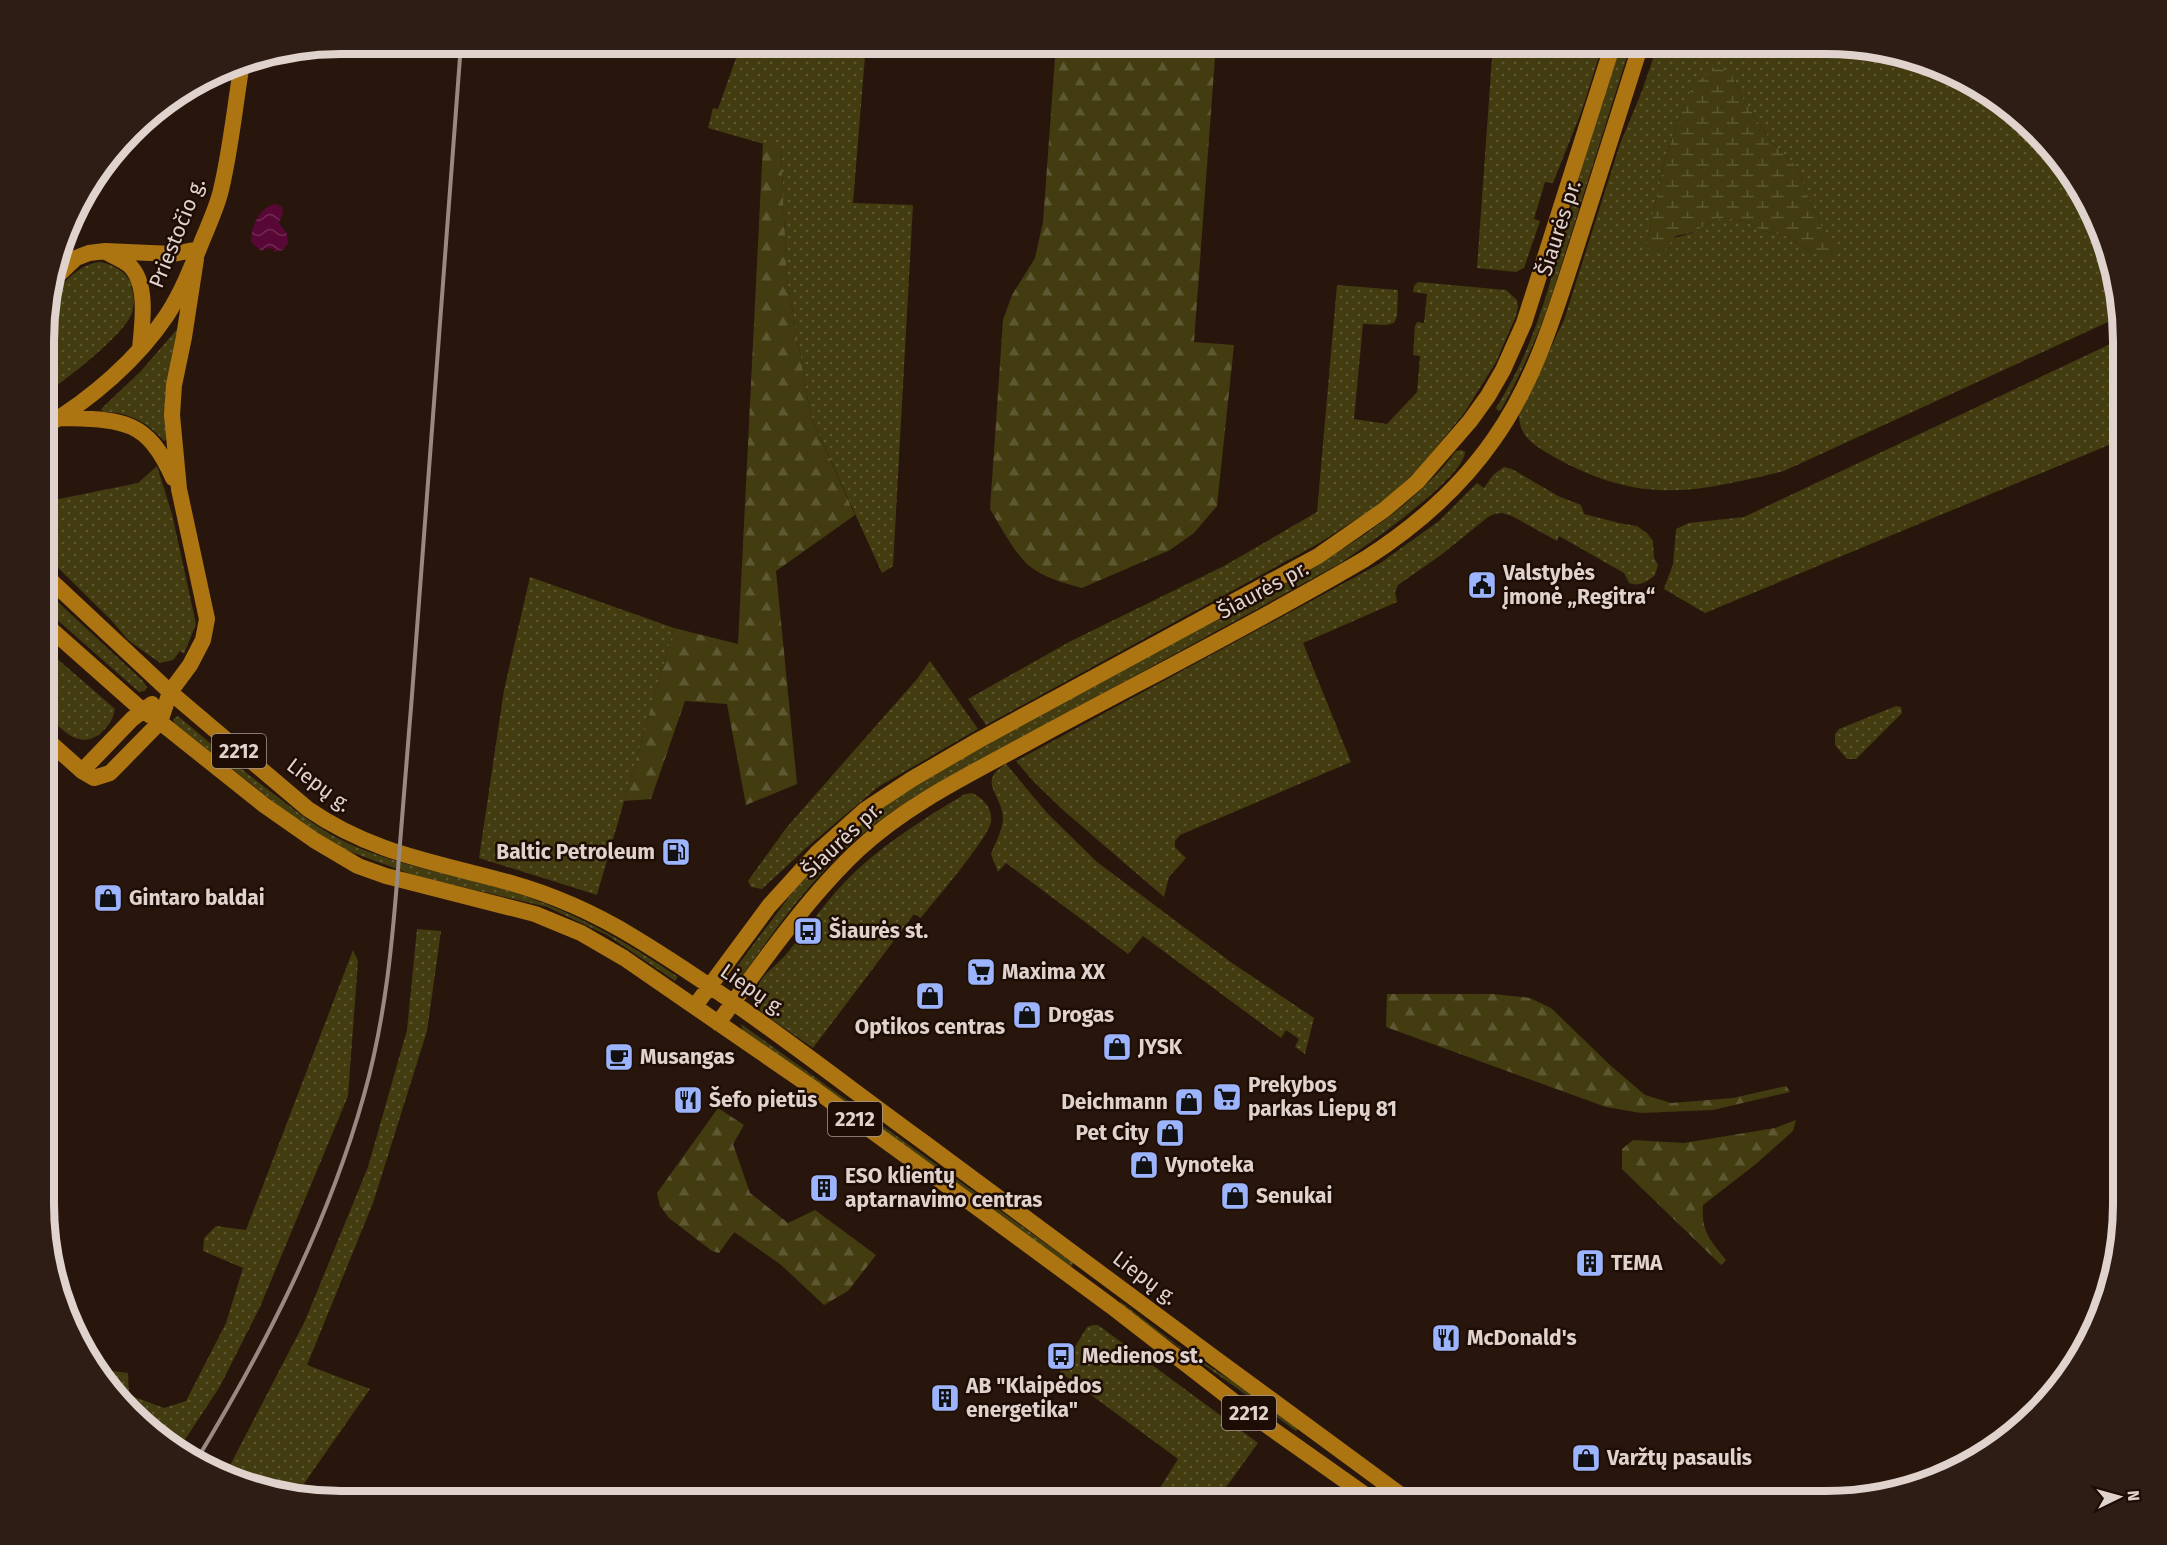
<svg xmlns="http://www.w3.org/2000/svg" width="2167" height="1545" font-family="'Fira Sans',sans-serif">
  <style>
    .green { fill: url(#green-dots); fill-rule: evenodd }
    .forest { fill: url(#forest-firs) }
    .wetland { fill: url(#wetland-marsh) }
    .water { fill: url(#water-waves) }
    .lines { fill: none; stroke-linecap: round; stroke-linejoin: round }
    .primary { stroke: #ac7512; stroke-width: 16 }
    .rail { stroke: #988982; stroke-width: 4 }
    .labels { text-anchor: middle; stroke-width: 5; stroke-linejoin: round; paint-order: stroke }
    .shield { fill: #1e0d05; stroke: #a69891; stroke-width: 1.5 }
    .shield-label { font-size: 20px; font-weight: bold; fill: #e0d3cd }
    .street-label { font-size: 21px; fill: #e0d3cd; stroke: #1e0d05 }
    .poi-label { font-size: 21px; font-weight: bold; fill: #e0d3cd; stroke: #1e0d05; text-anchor: start }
    .rim { fill: none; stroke: #e0d3cd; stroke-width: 8 }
  </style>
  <defs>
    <pattern id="green-dots" width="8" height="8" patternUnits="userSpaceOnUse" patternTransform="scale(1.5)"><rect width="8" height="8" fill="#423c10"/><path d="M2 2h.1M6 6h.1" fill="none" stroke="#5d5732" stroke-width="1.8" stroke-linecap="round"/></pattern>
    <pattern id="forest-firs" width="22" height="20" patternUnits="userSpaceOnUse" patternTransform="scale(1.5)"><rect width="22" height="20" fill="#423c10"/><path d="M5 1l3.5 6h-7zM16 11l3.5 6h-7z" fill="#5d5732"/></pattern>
    <pattern id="wetland-marsh" width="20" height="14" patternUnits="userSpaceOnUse" patternTransform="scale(1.5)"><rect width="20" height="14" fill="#423c10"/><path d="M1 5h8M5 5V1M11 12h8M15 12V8" fill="none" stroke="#5d5732"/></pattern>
    <pattern id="water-waves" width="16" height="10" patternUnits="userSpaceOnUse" patternTransform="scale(1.5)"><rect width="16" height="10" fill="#590736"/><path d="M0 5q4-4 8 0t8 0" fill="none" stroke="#712a52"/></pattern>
  </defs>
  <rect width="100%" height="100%" fill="#28160d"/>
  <path class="green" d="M 732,44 L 866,44 L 853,203 L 913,205 L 893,566 L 882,573 L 811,417 L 787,279 L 781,149 L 708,128 L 713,108 L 718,109 L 740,47 Z
    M 1493,44 L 1603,44 L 1582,110 L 1553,183 L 1545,182 L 1534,219 L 1540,221 L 1524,268 L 1516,272 L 1477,268 Z
    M 1621,44 L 1631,44 L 1550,301 C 1537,339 1520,375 1501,410 L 1498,411 L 1496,408 C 1540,339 1554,266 1576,189 C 1589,140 1606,92 1621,44 Z
    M 1658,44 L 1845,44 L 1922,59 L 2007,105 L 2062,160 L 2093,209 L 2121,316 L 1784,471 C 1693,493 1641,505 1554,457 C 1536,446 1519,438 1519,414 L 1564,320 L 1620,144 L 1642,91 ZM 1730,71 L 1741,96 L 1770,140 L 1799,170 L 1810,203 L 1818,216 L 1822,229 L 1811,253 L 1787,236 L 1763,231 L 1747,222 L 1727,218 L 1714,220 L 1694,232 L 1646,247 L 1665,159 L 1684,105 Z
    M 100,262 C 116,265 124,271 133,285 L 131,286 C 134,295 135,304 132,313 C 124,335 66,380 46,393 L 46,303 C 61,287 76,264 100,262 Z
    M 1418,282 L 1506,290 L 1517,300 L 1518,306 L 1516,316 L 1496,362 L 1465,412 L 1417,471 L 1380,504 L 1316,545 L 986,725 L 968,699 L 1071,641 L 1224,566 L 1317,512 L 1337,285 L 1398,290 L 1397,316 L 1394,323 L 1386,325 L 1363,324 L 1354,419 L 1387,424 L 1417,392 L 1420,356 L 1413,355 L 1415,326 L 1417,322 L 1424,323 L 1427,294 L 1413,292 L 1414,286 Z
    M 179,327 L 166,439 L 164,441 C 147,422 129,412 103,412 L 101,409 L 141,371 Z
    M 2123,338 L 2123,439 L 1705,613 L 1664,589 L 1673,564 L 1676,529 L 1689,523 L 1744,517 Z
    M 1461,450 L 1465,451 C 1467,476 1362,549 1339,564 L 917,795 C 903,805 888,814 875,824 C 819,866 776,928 736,985 L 730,985 L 728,983 L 732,973 L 795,889 L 820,862 L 856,827 L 901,794 L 988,743 L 1328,558 C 1375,529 1422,496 1456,451 Z
    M 157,466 L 172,514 L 196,624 L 184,654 L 180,651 L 173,660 L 160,663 L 128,640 L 112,621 L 46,556 L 46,490 L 54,500 L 138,483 Z
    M 1504,467 L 1512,469 L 1558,496 L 1581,505 L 1584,514 L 1619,523 L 1637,526 L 1647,533 L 1653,541 L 1654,558 L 1658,565 L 1655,575 C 1647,582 1638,587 1629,583 L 1624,573 L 1559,536 L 1557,541 L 1512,516 L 1502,513 L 1494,514 L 1488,517 L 1441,555 L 1398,585 L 1395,592 L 1397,602 L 1303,643 L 1351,762 L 1180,835 L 1175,841 L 1175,847 L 1186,858 L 1169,877 L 1164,897 L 1063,810 L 1033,781 L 1016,761 L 1379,564 L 1439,521 L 1477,483 L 1484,488 L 1493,475 Z
    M 530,577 L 674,628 L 597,895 L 479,858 L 504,690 Z
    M 46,591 L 143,681 L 147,687 L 145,691 L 139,692 L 46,610 Z
    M 46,649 L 115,709 C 113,720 109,725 101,733 C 78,751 62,729 46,714 Z
    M 930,661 L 978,729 L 878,787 L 805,849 L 762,889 L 751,887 L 748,881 L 750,878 L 787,827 L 917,679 Z
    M 1896,706 L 1901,707 L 1902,713 L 1856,759 L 1847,759 L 1835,745 L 1835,734 L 1839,729 Z
    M 178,716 C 211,744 243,771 278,797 C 301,815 323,832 350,844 C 403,868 461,875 516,893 C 574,912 627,942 678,977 L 675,981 L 607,935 L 547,907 L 416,876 L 348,851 L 298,821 L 174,723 L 173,719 Z
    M 1006,764 L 1048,814 L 1097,862 L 1232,963 L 1314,1018 L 1305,1054 L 1295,1047 L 1299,1039 L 1286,1030 L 1281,1038 L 1143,936 L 1128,954 L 1006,863 L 998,872 L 991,854 C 995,844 1003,829 1003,818 C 1002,794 976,782 1006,764 Z
    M 972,793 C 983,798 993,808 991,822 C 988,839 934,901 921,918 L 914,914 L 813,1048 L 761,1012 C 747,979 771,973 788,952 C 807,929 823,905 843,884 C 878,847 922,820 965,794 Z
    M 417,929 L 441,931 L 427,1031 L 373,1203 L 307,1365 L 370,1389 L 296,1495 L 228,1479 L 224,1477 L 305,1321 L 368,1167 L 407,1030 Z
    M 353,950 L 358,961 L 348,1096 L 260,1307 L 219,1388 L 178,1450 L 160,1440 L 103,1375 L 104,1370 L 128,1373 L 129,1395 L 164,1408 L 186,1401 L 226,1323 L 243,1268 L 203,1251 L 204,1238 L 216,1226 L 246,1230 Z
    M 741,1024 L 1073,1263 L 1072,1266 L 1069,1266 L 743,1031 Z
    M 1121,1302 L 1185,1351 L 1237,1384 L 1299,1428 L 1296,1431 C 1238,1388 1177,1347 1119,1304 Z
    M 1093,1325 L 1098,1325 L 1258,1443 L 1216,1501 L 1152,1501 L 1178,1459 L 1060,1372 L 1087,1327 Z"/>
  <path class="forest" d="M 1056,44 L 1216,44 L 1194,342 L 1234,345 L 1217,506 L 1194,533 L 1170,550 L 1082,588 C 1064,583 1041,577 1027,564 C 1012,549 1001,527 990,509 L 1003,320 L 1012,295 L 1035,258 L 1043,222 Z
    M 763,143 L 781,149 L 787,279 L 811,417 L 855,515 L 776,571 L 797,784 L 746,805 L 727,704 L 685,701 L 651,799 L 624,801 L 674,628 L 738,644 Z
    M 1387,994 L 1493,994 L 1530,998 L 1551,1008 L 1610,1065 L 1645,1095 L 1671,1103 L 1733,1098 L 1786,1086 L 1790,1092 L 1713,1110 L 1641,1113 L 1606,1107 L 1386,1027 Z
    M 718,1108 L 744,1125 L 733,1144 L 750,1193 L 788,1223 L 815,1210 L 876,1255 L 848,1291 L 824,1305 L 780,1264 L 734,1232 L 719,1253 L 712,1251 L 669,1218 L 660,1206 L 657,1193 Z
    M 1796,1120 L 1793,1131 L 1756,1164 L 1703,1205 C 1701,1231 1710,1240 1726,1260 L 1721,1265 L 1622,1169 L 1622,1149 L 1633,1140 L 1684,1143 L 1775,1128 Z"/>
  <path class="wetland" d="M 1714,69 L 1730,71 L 1741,96 L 1770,140 L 1799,170 L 1810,203 L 1818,216 L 1822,229 L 1839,251 L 1828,257 L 1811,253 L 1787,236 L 1763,231 L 1747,222 L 1727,218 L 1714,220 L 1694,232 L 1676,236 L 1663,252 L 1654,255 L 1646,247 L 1665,159 L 1684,105 L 1693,85 Z"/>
  <path class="water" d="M 275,204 L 282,207 L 283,212 L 279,223 L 287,234 L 288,243 L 283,250 L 274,252 L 274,249 L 265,248 L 264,251 L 260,250 L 251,242 C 251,226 259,208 275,204 Z"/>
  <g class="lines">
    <path class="primary" d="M 108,253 C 115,257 123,260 129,265 C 149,283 142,325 140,349
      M 53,280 L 76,258 L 89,253 L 105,251 L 173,254 L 199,249
      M 58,418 C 119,420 146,416 173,478
      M 46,426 C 91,399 137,360 167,315 C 182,292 192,266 202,241 C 209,224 217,207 221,190 C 231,148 235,105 242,63
      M 46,576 L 170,692 L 308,809 C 373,854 437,862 511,883 C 553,895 594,913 632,936 C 733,997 826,1071 922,1141 C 1084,1261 1246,1382 1409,1501
      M 46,625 L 142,710 L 160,722 L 264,805 L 314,840 L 358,866 L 386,876 L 535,914 L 581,933 L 624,958 L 807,1084 L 956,1192 L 1111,1306 L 1245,1410 L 1374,1501
      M 46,739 L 82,771 L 94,778 L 110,773 L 160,722 L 170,692 L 190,665 L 203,640 L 207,619 L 179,489 L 172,415 L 174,385 L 184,337 L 196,259
      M 82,771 L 132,719 L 152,704
      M 695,1006 L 769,906 L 818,852 L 865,810 L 912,779 L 979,740 L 1318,556 L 1384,510 L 1417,482 L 1470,421 L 1488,396 L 1503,370 L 1524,323 L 1613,44
      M 718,1023 C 760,966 806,899 858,850 C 909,802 977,771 1038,737 C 1147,678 1258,622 1365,559 C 1415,527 1460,488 1494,439 C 1534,383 1555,313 1576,248 C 1598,180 1620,112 1641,44"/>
    <path class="rail" d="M 196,1461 C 265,1347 328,1224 364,1095 C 386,1017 393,937 399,856 C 403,802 408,749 412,695 C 430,478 446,261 461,44"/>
  </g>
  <defs>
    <g id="civic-square" transform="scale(1.5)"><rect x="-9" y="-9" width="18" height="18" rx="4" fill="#9cb4fd" stroke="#1e0d05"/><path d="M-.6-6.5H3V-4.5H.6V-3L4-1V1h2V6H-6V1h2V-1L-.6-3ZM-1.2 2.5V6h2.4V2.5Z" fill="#111"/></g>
    <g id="fuel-square" transform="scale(1.5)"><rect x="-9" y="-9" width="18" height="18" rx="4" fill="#9cb4fd" stroke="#1e0d05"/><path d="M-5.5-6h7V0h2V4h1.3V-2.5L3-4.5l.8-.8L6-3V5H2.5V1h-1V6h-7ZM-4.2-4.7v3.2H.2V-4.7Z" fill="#111"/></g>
    <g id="shop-square" transform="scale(1.5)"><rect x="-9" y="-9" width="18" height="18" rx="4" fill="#9cb4fd" stroke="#1e0d05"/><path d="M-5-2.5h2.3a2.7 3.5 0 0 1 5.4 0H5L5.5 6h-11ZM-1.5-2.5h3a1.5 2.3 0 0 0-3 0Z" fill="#111"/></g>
    <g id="bus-square" transform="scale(1.5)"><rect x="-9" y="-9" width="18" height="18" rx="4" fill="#9cb4fd" stroke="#1e0d05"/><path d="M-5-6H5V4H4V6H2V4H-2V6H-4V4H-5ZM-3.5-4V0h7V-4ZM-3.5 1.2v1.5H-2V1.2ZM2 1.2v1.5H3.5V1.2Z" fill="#111"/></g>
    <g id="supermarket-square" transform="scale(1.5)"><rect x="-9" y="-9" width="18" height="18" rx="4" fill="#9cb4fd" stroke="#1e0d05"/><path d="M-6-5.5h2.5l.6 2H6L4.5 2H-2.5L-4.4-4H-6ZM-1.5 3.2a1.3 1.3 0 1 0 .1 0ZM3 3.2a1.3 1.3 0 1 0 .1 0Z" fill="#111"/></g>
    <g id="cafe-square" transform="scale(1.5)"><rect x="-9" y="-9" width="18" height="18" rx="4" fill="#9cb4fd" stroke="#1e0d05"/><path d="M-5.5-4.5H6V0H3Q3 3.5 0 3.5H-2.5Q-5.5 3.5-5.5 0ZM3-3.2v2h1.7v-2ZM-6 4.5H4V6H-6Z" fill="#111"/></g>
    <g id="restaurant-square" transform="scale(1.5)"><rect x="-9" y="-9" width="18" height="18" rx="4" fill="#9cb4fd" stroke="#1e0d05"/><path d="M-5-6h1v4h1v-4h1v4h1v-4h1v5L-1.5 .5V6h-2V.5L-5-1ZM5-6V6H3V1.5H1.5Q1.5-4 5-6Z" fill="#111"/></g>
    <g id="building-square" transform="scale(1.5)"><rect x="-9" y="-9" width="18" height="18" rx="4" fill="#9cb4fd" stroke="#1e0d05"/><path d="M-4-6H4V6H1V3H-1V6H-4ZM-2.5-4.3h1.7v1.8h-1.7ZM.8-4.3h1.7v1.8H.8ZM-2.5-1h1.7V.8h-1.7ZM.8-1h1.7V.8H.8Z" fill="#111"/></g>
  </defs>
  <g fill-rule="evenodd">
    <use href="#civic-square" x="1482" y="585"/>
    <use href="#fuel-square" x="676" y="852"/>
    <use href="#shop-square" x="108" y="898"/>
    <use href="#bus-square" x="808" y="931"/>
    <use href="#supermarket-square" x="981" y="972"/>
    <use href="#shop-square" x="930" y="996"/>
    <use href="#shop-square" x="1027" y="1015"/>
    <use href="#shop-square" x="1117" y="1047"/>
    <use href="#cafe-square" x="619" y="1057"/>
    <use href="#supermarket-square" x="1227" y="1097"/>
    <use href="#restaurant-square" x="688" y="1100"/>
    <use href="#shop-square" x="1189" y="1102"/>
    <use href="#shop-square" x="1170" y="1133"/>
    <use href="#shop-square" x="1144" y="1165"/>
    <use href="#building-square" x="824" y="1188"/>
    <use href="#shop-square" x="1235" y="1196"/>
    <use href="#building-square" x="1590" y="1263"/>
    <use href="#restaurant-square" x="1446" y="1338"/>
    <use href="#bus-square" x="1061" y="1356"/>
    <use href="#building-square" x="945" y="1398"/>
    <use href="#shop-square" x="1586" y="1458"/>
  </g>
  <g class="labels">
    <g class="shield">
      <rect x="212" y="734" width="54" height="34" rx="4.5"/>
      <rect x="828" y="1102" width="54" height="34" rx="4.5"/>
      <rect x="1222" y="1396" width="54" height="34" rx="4.5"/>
    </g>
    <g class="shield-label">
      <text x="239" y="758">2212</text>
      <text x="855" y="1126">2212</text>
      <text x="1249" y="1420">2212</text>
    </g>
    <g class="street-label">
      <text transform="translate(1559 228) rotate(-72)" y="7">Šiaurės pr.</text>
      <text transform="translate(177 233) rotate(-68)" y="7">Priestočio g.</text>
      <text transform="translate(1263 590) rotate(-28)" y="7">Šiaurės pr.</text>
      <text transform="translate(319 785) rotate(37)" y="7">Liepų g.</text>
      <text transform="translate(842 840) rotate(-43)" y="7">Šiaurės pr.</text>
      <text transform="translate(753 990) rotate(35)" y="7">Liepų g.</text>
      <text transform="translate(1145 1278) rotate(37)" y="7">Liepų g.</text>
    </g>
    <g class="poi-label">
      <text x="1503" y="580">Valstybės<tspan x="1503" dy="24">įmonė „Regitra“</tspan></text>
      <text x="655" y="859" text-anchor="end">Baltic Petroleum</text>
      <text x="129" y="905">Gintaro baldai</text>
      <text x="829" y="938">Šiaurės st.</text>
      <text x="1002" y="979">Maxima XX</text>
      <text x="1048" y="1022">Drogas</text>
      <text x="930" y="1034" text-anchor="middle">Optikos centras</text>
      <text x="1138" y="1054">JYSK</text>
      <text x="640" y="1064">Musangas</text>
      <text x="1248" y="1092">Prekybos<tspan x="1248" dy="24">parkas Liepų 81</tspan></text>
      <text x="709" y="1107">Šefo pietūs</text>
      <text x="1168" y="1109" text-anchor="end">Deichmann</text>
      <text x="1149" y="1140" text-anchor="end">Pet City</text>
      <text x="1165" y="1172">Vynoteka</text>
      <text x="845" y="1183">ESO klientų<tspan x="845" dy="24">aptarnavimo centras</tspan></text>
      <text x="1256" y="1203">Senukai</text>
      <text x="1611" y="1270">TEMA</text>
      <text x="1467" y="1345">McDonald's</text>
      <text x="1082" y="1363">Medienos st.</text>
      <text x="966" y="1393">AB "Klaipėdos<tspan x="966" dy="24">energetika"</tspan></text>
      <text x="1607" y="1465">Varžtų pasaulis</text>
    </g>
  </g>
  <path d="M0 0H2167V1545H0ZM341 54H1826A287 287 0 0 1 2113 341V1204A287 287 0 0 1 1826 1491H341A287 287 0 0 1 54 1204V341A287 287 0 0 1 341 54Z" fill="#2e1d15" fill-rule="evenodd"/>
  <path class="rim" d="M341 54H1826A287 287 0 0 1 2113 341V1204A287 287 0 0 1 1826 1491H341A287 287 0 0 1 54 1204V341A287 287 0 0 1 341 54Z"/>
  <g transform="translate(2119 1497) rotate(85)" stroke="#1e0d05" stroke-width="4.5" paint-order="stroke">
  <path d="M0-4.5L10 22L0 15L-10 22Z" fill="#e0d3cd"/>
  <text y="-9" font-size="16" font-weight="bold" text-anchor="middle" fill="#e0d3cd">N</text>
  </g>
</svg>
